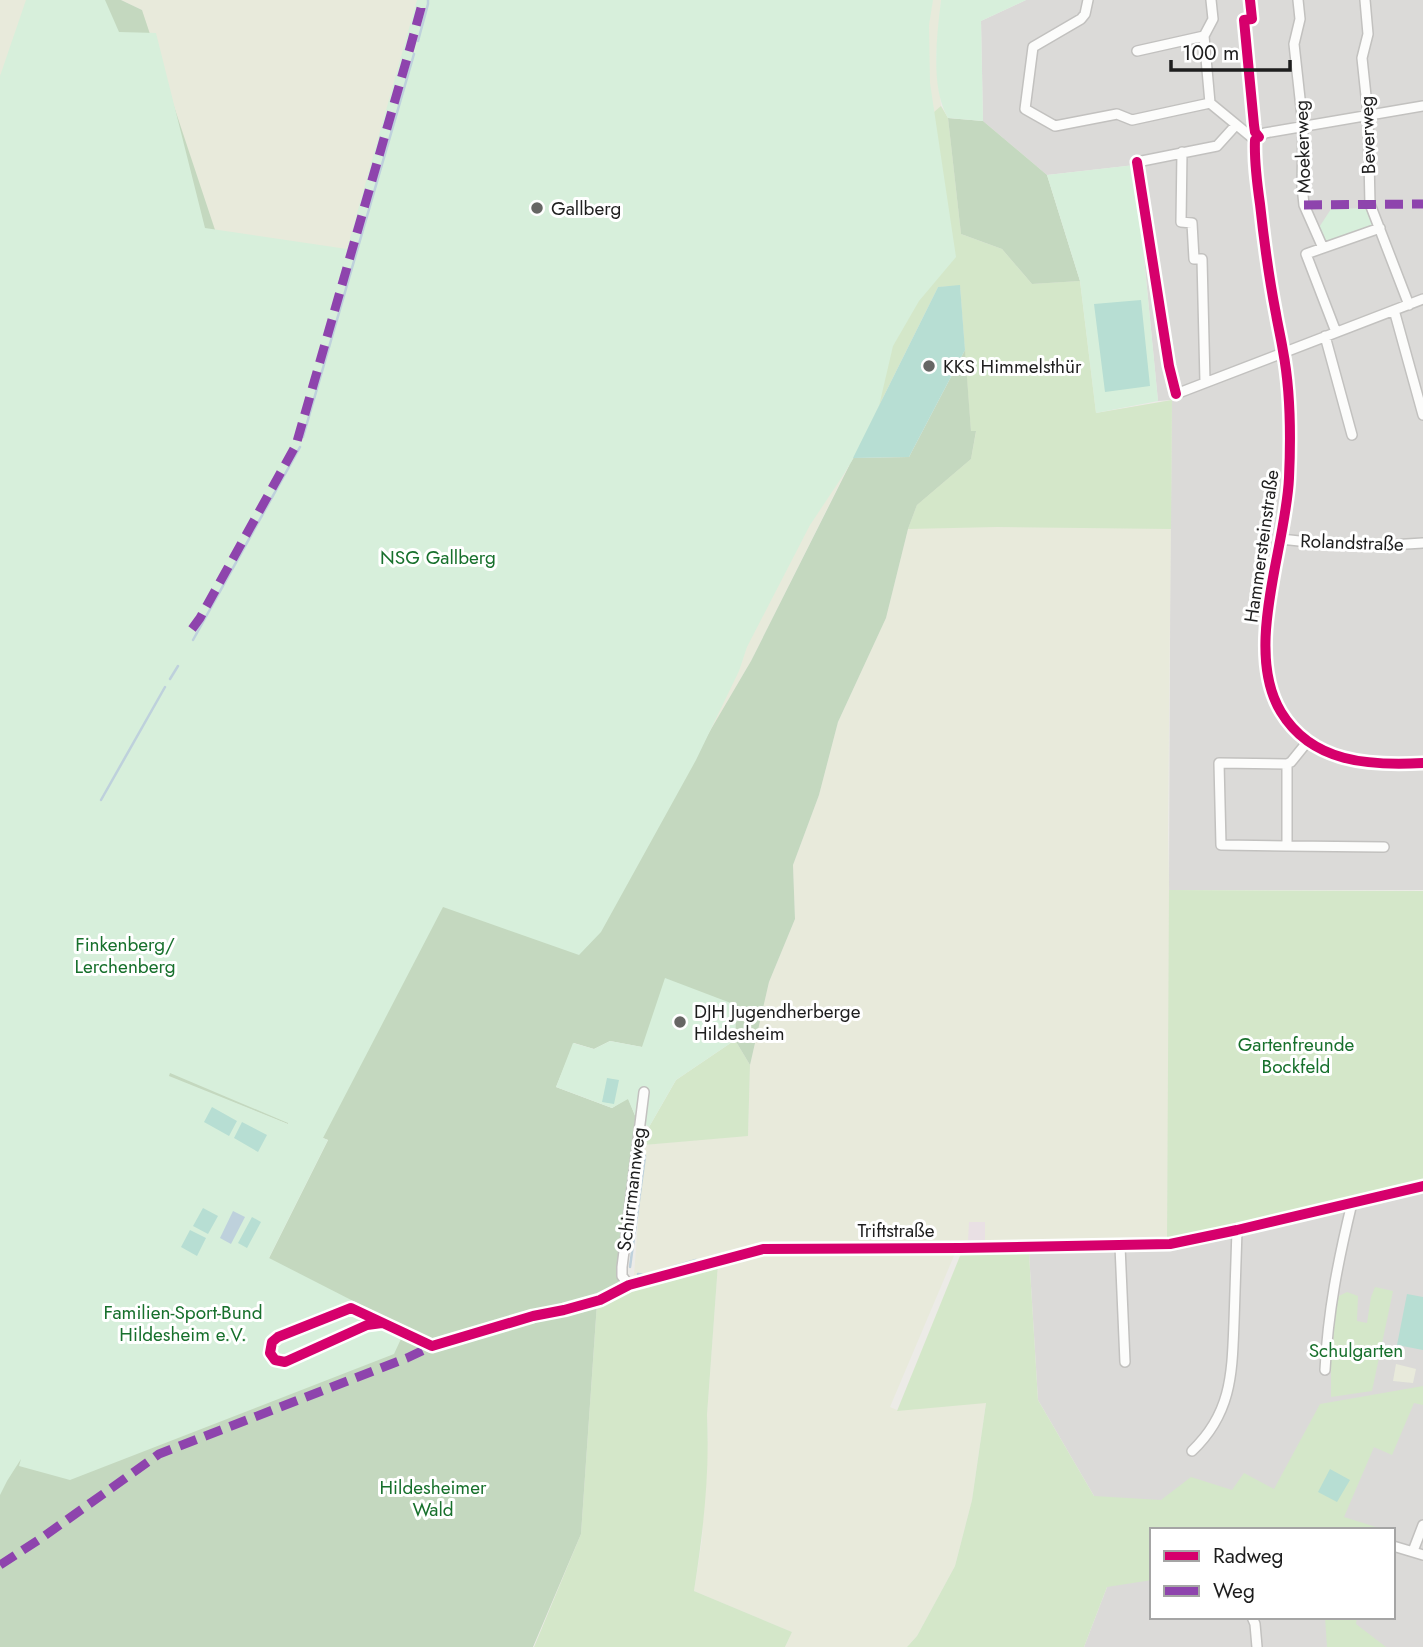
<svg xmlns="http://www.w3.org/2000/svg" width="1423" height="1647" font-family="Jost,sans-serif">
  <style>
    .residential { fill: #dbdad8; fill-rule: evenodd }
    .industrial { fill: #e9e0e4 }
    .farmland { fill: #e8eadb }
    .grass { fill: #d4e7c9 }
    .forest { fill: #c4d8bf; fill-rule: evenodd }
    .park { fill: #d7efdb; fill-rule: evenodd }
    .pitch { fill: #b7ded3 }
    .water { fill: #bed1dc }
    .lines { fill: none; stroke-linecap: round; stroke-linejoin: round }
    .stream { stroke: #bed1dc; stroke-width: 2.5 }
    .street-casing { stroke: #c2c1bf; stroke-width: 12 }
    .street { stroke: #fcfcfb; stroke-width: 9 }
    .quiet { stroke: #8e44ad; stroke-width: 9; stroke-dasharray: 18 9; stroke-linecap: butt }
    .cycleway-casing { stroke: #fff; stroke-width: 15 }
    .cycleway { stroke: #d6006c; stroke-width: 10 }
    .poi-dot { fill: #666664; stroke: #fff; stroke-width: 2.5 }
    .labels { text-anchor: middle; stroke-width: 6; stroke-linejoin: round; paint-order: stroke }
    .street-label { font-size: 19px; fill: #1e1e1e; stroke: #fff }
    .poi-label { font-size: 19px; fill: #1e1e1e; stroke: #fff; text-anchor: start }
    .park-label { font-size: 19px; fill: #17702c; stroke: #fff }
  </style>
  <rect width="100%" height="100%" fill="#ecebe7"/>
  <path class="residential" d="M 1026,0 L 1423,0 L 1423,890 L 1169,890 L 1171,400 L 1158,401 L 1135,165 L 1047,175 L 983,121 L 981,21 Z
    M 1423,1189 L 1423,1647 L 1084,1647 L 1107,1587 L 1094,1496 L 1038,1400 L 1029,1253 L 1172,1250 ZM 1152,1530 L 1393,1530 L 1393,1617 L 1152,1617 Z"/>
  <path class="industrial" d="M 968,1222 L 985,1222 L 985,1241 L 968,1241 Z"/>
  <path class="farmland" d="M 0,0 L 34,0 L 0,91 Z
    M 121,0 L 490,0 L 298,447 L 66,635 L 142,10 Z
    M 631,0 L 941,0 L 936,57 L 941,106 L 948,118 L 961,234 L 1032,284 L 1080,281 L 1097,413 L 1172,400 L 1168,835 L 1170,929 L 1167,1239 L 985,1241 L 985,1222 L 969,1222 L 968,1241 L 761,1243 L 645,1278 L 634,1275 L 644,1145 L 748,1135 L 750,1065 L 769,982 L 795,919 L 793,865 L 819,795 L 838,722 L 886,618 L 908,529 L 917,505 L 976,431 L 971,432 L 960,285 L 938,287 L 751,661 L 599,920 Z
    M 956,1251 L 890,1407 L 897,1410 L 986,1402 L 972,1500 L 955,1566 L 917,1636 L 907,1647 L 785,1647 L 792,1632 L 694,1591 L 702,1539 L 708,1436 L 707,1415 L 718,1264 L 762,1253 Z
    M 1396,1364 L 1416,1369 L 1413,1383 L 1393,1381 Z"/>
  <path class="grass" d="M 941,106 L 948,118 L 961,234 L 1002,249 L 1032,284 L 1080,281 L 1096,413 L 1172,400 L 1171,529 L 997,527 L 908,529 L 917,505 L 971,459 L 976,432 L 971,432 L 960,286 L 938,287 L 849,466 L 700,415 L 892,148 Z
    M 1169,890 L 1423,891 L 1423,1181 L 1236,1229 L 1167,1239 Z
    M 735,1040 L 750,1065 L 748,1136 L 644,1145 L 649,1127 L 676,1080 Z
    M 962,1251 L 1029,1253 L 1038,1400 L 1094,1496 L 1161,1500 L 1191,1477 L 1232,1490 L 1244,1473 L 1274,1489 L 1320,1404 L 1423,1386 L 1423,1405 L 1414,1403 L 1392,1455 L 1374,1447 L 1344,1517 L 1376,1527 L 1375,1530 L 1152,1530 L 1152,1580 L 1107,1587 L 1084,1647 L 907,1647 L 917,1636 L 955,1566 L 972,1500 L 986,1403 L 897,1411 Z
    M 718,1264 L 707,1415 C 710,1474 703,1533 694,1591 L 792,1632 L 785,1647 L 534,1647 L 581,1534 L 597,1303 L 625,1291 Z
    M 1375,1287 L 1393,1291 L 1372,1391 L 1331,1397 L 1331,1351 L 1337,1297 L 1347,1292 L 1358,1296 L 1357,1321 L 1367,1323 L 1371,1297 Z
    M 1325,1617 L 1357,1617 L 1356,1624 L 1386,1647 L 1327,1647 Z"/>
  <path class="forest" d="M 34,0 L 121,0 L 142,10 L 228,269 L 599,920 L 751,661 L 853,458 L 909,457 L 965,350 L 971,431 L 976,431 L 971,459 L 917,505 L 908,529 L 886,618 L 838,722 L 819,795 L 793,865 L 795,919 L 769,982 L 750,1065 L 735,1040 L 736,1005 L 642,1047 L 610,1041 L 594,1049 L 574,1043 L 556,1087 L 612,1108 L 628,1098 L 636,1118 L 618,1281 L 625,1291 L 597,1303 L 581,1534 L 533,1647 L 0,1647 L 0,91 ZM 169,1077 L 328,1140 L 269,1258 Z
    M 948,118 L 983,121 L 1047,175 L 1080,281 L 1032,284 L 1002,249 L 961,234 Z"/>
  <path class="park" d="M 26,0 L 105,0 L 119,32 L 156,33 L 205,228 L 347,249 L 417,0 L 933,0 L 929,25 L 930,83 L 956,257 L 919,301 L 893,346 L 879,406 L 865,439 L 844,474 L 810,525 L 747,647 L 739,671 L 696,760 L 601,932 L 579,955 L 443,907 L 323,1138 L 328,1140 L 269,1258 L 406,1328 L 394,1354 L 70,1480 L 19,1466 L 21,1459 L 7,1481 L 0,1495 L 0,76 ZM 170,1073 L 288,1123 L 288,1124 L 169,1076 Z
    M 941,0 L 1026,0 L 981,21 L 983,121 L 948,118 C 930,87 937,35 941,0 Z
    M 1135,165 L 1158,401 L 1096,413 L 1080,281 L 1047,175 Z
    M 1367,208 L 1374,224 L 1325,243 L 1318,229 L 1331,209 Z
    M 665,978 L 736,1005 L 735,1040 L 676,1080 L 649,1127 L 636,1118 L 628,1099 L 612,1108 L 556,1087 L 573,1043 L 594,1049 L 610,1041 L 642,1047 Z"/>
  <path class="pitch" d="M 960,285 L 965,350 L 909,457 L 853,458 L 938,287 Z
    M 1141,300 L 1150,386 L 1105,392 L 1094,304 Z
    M 607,1078 L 619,1080 L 614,1104 L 602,1102 Z
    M 212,1107 L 237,1121 L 229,1136 L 204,1122 Z
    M 242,1122 L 267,1135 L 258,1152 L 234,1138 Z
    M 203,1208 L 218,1216 L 208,1234 L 193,1226 Z
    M 252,1217 L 261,1222 L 247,1248 L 238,1243 Z
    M 190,1230 L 206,1238 L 197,1256 L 181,1247 Z
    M 1407,1294 L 1423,1297 L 1423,1350 L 1397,1345 Z
    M 1330,1469 L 1350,1480 L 1337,1502 L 1318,1492 Z"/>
  <path class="water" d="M 233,1211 L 245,1217 L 231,1244 L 220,1238 Z"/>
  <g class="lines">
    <path class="stream" d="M 418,41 L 428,4 L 428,0
      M 303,437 L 414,54
      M 193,640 L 300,447
      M 170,679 L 178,666
      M 101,800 L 165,687
      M 630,1267 L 645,1156
      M 638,1274 L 645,1275 L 696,1260"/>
    <g class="street-casing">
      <path id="street" d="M 1088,0 L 1085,14 L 1081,19 L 1033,47 L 1025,109 L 1055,126 L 1117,114 L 1132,120 L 1210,103
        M 1211,0 L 1213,19 L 1204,36 L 1210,103 L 1255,140
        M 1298,0 L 1300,19 L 1294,44 L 1303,126 L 1302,186 L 1304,205 L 1323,248
        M 1365,0 L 1368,34 L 1362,58 L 1368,115 L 1370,204 L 1409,305
        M 1137,51 L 1204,36
        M 1255,140 C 1254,162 1257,183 1260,204 C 1264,241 1269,278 1276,314 C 1278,326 1281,338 1283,351 C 1291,393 1291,435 1289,478 C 1286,548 1243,649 1281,712 C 1312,763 1370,766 1423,763
        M 1255,140 L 1265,133 L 1423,106
        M 1182,152 L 1181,222 L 1192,223 L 1194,259 L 1202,259 L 1205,382
        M 1137,162 L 1217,146 L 1236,125
        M 1394,310 L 1423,415
        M 1336,332 L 1306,254 L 1380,228
        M 1325,336 L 1352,435
        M 1176,394 L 1423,299
        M 1281,539 C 1329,545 1375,547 1423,543
        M 1287,764 L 1287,846 L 1221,845 L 1219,763 L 1287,764 L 1291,762 L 1308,741
        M 1287,846 L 1384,847
        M 1120,1246 L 1125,1362
        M 629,1285 L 622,1276 L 622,1267 L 644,1092
        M 382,1323 L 367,1325 L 285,1362 L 275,1360 L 270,1353 L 272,1342 L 278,1337 L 351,1308 L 432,1346 L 533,1316 L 564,1310 L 600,1300 L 629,1285 L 763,1249 L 960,1248 L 1170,1244 L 1237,1230 L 1423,1186
        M 1325,1370 C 1328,1311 1338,1261 1352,1203
        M 1192,1451 C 1232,1413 1232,1373 1234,1322 C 1235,1291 1236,1261 1237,1230
        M 1393,1546 L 1423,1555
        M 1413,1551 L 1423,1525
        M 1252,1617 L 1255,1624 L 1257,1647"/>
    </g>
    <use href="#street" class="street"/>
    <path class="quiet" d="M 1304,205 L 1423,204
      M 192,629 L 200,618 L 296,445 L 410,48 L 421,8 L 421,0
      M 0,1565 L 43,1537 L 159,1454 L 407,1358 L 432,1346"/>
    <g class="cycleway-casing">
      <path id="cycleway" d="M 1250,0 L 1252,19 L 1244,20 L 1254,125 L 1255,132 L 1259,137
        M 1255,140 C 1254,162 1257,183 1260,204 C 1264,241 1269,278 1276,314 C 1278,326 1281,338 1283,351 C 1291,393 1291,435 1289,478 C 1286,548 1243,649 1281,712 C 1312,763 1370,766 1423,763
        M 1137,162 L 1169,366 L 1176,394
        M 382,1323 L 367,1325 L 285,1362 L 275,1360 L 270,1353 L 272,1342 L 278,1337 L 351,1308 L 432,1346 L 533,1316 L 564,1310 L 600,1300 L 629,1285 L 763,1249 L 960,1248 L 1170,1244 L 1237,1230 L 1423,1186"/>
    </g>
    <use href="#cycleway" class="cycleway"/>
  </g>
  <g class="poi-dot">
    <circle cx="537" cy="208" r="7"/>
    <circle cx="929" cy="366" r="7"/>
    <circle cx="680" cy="1022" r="7"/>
  </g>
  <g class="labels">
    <g class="street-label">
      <text transform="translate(1367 135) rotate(-92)" y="7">Beverweg</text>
      <text transform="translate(1302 147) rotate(-92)" y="7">Moekerweg</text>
      <text transform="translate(1352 542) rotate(2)" y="7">Rolandstraße</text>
      <text transform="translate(1261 546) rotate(-82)" y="7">Hammersteinstraße</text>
      <text transform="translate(631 1189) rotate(-83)" y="7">Schirrmannweg</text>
      <text x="896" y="1237">Triftstraße</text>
    </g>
    <g class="poi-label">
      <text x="551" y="215">Gallberg</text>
      <text x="943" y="373">KKS Himmelsthür</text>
      <text x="694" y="1018">DJH Jugendherberge<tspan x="694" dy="22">Hildesheim</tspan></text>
    </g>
    <g class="park-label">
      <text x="438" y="564">NSG Gallberg</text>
      <text x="125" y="951">Finkenberg/<tspan x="125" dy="22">Lerchenberg</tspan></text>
      <text x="1296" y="1051">Gartenfreunde<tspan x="1296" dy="22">Bockfeld</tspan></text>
      <text x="183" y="1319">Familien-Sport-Bund<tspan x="183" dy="22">Hildesheim e.V.</tspan></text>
      <text x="1356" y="1357">Schulgarten</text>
      <text x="433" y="1494">Hildesheimer<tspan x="433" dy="22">Wald</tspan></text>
    </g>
  </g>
  <rect x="1150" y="1528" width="245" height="91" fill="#ffffff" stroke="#a5a5a5" stroke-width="2"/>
  <rect x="1164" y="1551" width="35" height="10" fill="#d6006c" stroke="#a5a5a5" stroke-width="2"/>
  <text x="1213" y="1563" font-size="21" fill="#1e1e1e">Radweg</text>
  <rect x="1164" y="1586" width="35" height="10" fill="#8e44ad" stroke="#a5a5a5" stroke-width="2"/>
  <text x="1213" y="1598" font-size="21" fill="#1e1e1e">Weg</text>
  <path d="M1171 60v10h119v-10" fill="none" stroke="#1e1e1e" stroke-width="3.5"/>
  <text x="1182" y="60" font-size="21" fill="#1e1e1e" stroke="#ffffff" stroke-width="5" paint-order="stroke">100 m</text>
</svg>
